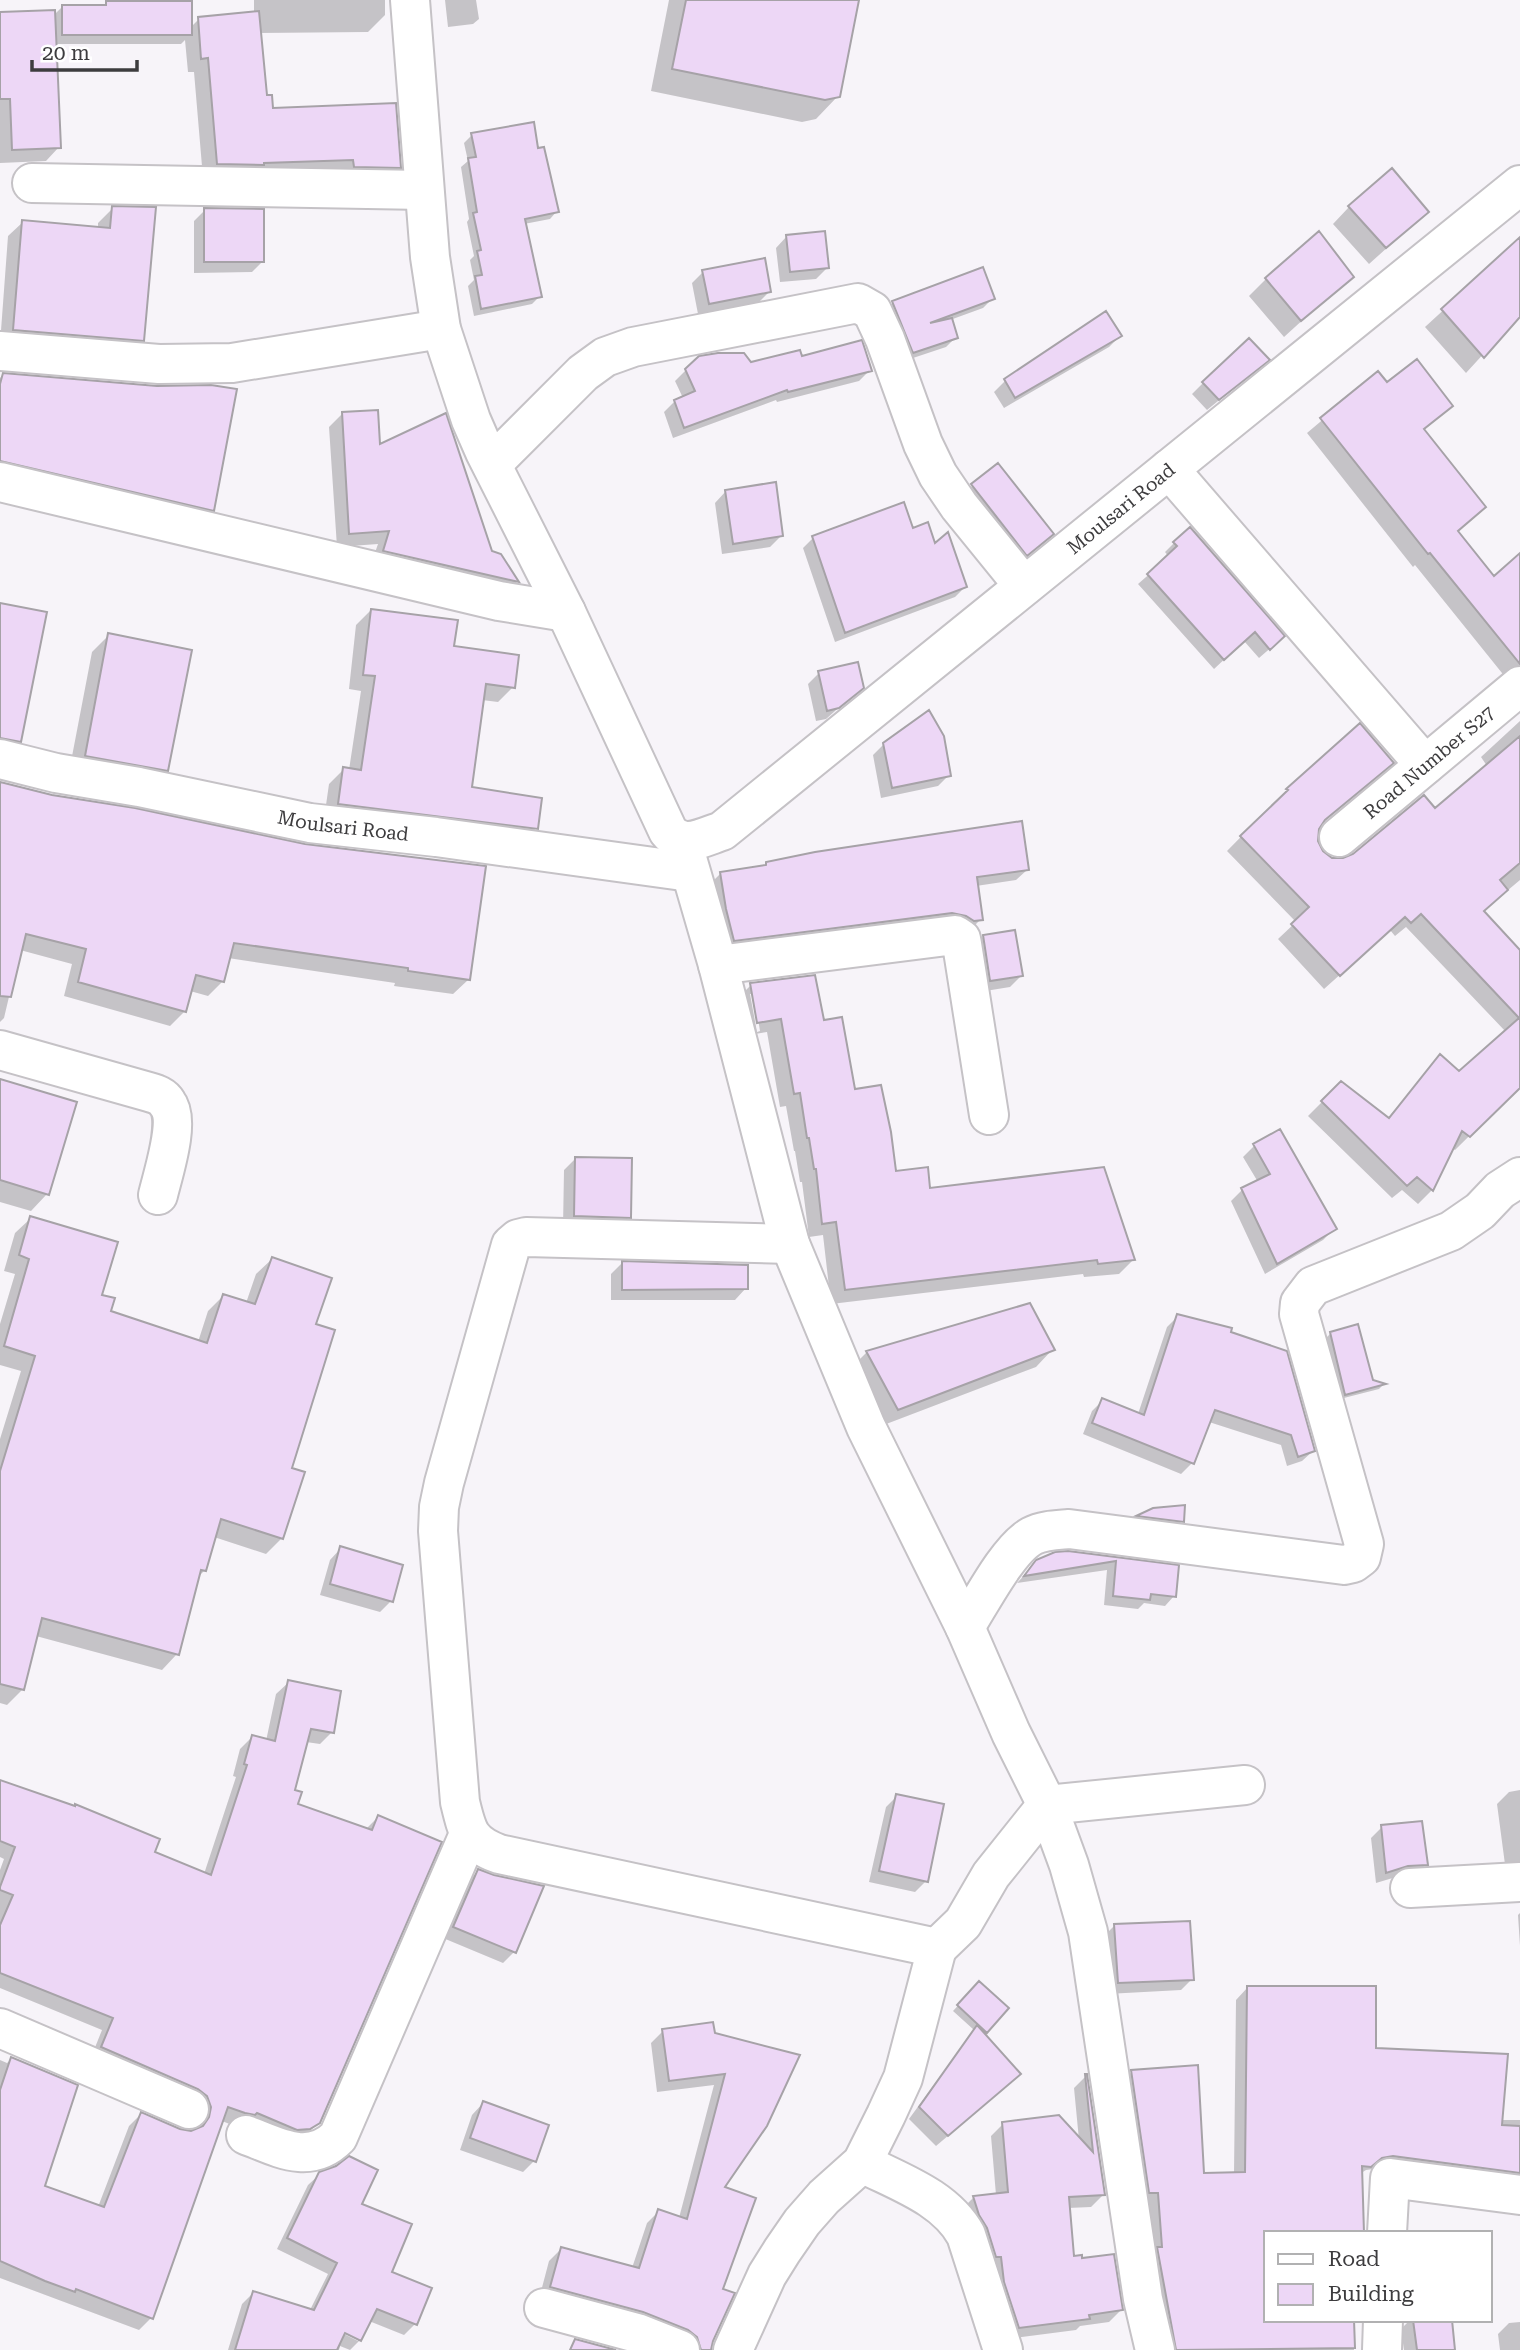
<svg xmlns="http://www.w3.org/2000/svg" width="1520" height="2350" font-family="'Roboto Serif',serif">
  <style>
    .shadow { fill: #0003; fill-rule: evenodd }
    .building { fill: #edd7f6; stroke: #a6a2a7; stroke-width: 2 }
    .lines { fill: none; stroke-linecap: round; stroke-linejoin: round }
    .street-casing { stroke: #c5c2c6; stroke-width: 42 }
    .street { stroke: #fff; stroke-width: 38 }
    .labels { text-anchor: middle; stroke-width: 6; stroke-linejoin: round; paint-order: stroke }
    .street-label { font-size: 19px; fill: #3d3c3e; stroke: #fff }
  </style>
  <rect width="100%" height="100%" fill="#f7f4f9"/>
  <path class="shadow" d="M 254,0 L 385,0 L 385,15 L 368,32 L 259,33 L 265,97 L 271,110 L 399,167 L 385,181 L 203,178 L 194,72 L 188,72 L 185,40 L 181,44 L 55,44 L 59,147 L 46,161 L 0,163 L 0,13 L 54,15 L 62,7 L 102,7 L 107,2 L 191,27 L 199,19 L 254,14 Z
    M 445,0 L 476,0 L 479,19 L 473,24 L 448,27 Z
    M 669,0 L 857,0 L 838,96 L 816,119 L 802,122 L 651,91 Z
    M 472,135 L 557,211 L 550,219 L 524,224 L 540,296 L 532,304 L 474,316 L 468,286 L 474,280 L 470,260 L 474,256 L 467,222 L 469,219 L 461,167 L 468,161 L 464,143 Z
    M 1349,207 L 1427,212 L 1369,264 L 1333,224 Z
    M 113,208 L 143,340 L 128,355 L 0,344 L 8,236 L 23,222 L 98,229 L 98,223 Z
    M 205,210 L 263,261 L 252,272 L 194,273 L 194,221 Z
    M 787,236 L 827,268 L 816,279 L 780,282 L 776,248 Z
    M 1510,249 L 1520,260 L 1520,314 L 1466,373 L 1425,327 Z
    M 982,270 L 993,298 L 983,308 L 950,320 L 956,337 L 946,347 L 904,361 L 883,312 L 893,303 Z
    M 703,272 L 769,292 L 758,303 L 698,314 L 692,283 Z
    M 1351,276 L 1284,337 L 1249,296 L 1266,279 Z
    M 1105,313 L 1120,336 L 1109,347 L 1004,408 L 994,392 L 1005,381 Z
    M 800,358 L 870,370 L 859,381 L 777,402 L 776,400 L 673,438 L 664,412 L 675,401 L 683,398 L 675,381 L 686,370 Z
    M 1256,370 L 1207,410 L 1192,394 L 1203,383 Z
    M 1378,373 L 1387,385 L 1451,406 L 1423,431 L 1484,507 L 1457,532 L 1494,578 L 1520,555 L 1520,676 L 1506,678 L 1415,565 L 1413,567 L 1307,433 Z
    M 3,375 L 212,510 L 190,532 L 0,486 L 0,378 Z
    M 342,414 L 491,552 L 500,555 L 517,582 L 504,595 L 371,564 L 378,544 L 337,547 L 329,427 Z
    M 973,485 L 1052,534 L 1016,565 L 962,496 Z
    M 726,491 L 781,536 L 770,547 L 722,554 L 715,503 Z
    M 912,530 L 934,546 L 965,587 L 955,597 L 835,642 L 803,548 L 813,538 Z
    M 1174,543 L 1273,646 L 1259,658 L 1244,641 L 1214,669 L 1138,584 L 1169,557 L 1165,552 Z
    M 0,604 L 19,741 L 5,756 L 0,755 Z
    M 371,610 L 453,647 L 513,687 L 498,702 L 482,700 L 470,789 L 536,828 L 521,843 L 324,819 L 329,784 L 344,769 L 349,770 L 361,691 L 349,689 L 356,625 Z
    M 109,635 L 167,770 L 150,787 L 69,772 L 92,652 Z
    M 819,673 L 862,687 L 826,719 L 816,721 L 808,684 Z
    M 1520,721 L 1520,880 L 1482,912 L 1520,953 L 1520,1086 L 1455,1150 L 1452,1148 L 1432,1190 L 1418,1204 L 1402,1190 L 1392,1198 L 1308,1116 L 1341,1083 L 1387,1119 L 1440,1057 L 1459,1073 L 1506,1032 L 1406,927 L 1395,936 L 1390,930 L 1324,989 L 1278,939 L 1296,922 L 1227,851 L 1287,790 L 1360,726 L 1378,777 L 1319,825 L 1316,842 L 1321,853 L 1332,859 L 1344,860 L 1435,810 L 1487,766 L 1481,757 Z
    M 884,744 L 949,775 L 938,786 L 881,798 L 873,755 Z
    M 0,783 L 468,980 L 453,994 L 394,986 L 395,983 L 228,958 L 223,981 L 208,996 L 190,991 L 185,1011 L 170,1026 L 64,996 L 72,964 L 20,950 L 4,1018 L 0,1022 Z
    M 767,863 L 1027,870 L 1016,880 L 976,886 L 981,919 L 970,930 L 723,951 L 710,884 L 721,873 L 762,868 Z
    M 983,937 L 1021,976 L 1010,987 L 979,992 L 972,948 Z
    M 751,985 L 822,1022 L 895,1173 L 929,1190 L 1133,1260 L 1119,1274 L 1084,1277 L 1083,1274 L 831,1304 L 823,1235 L 809,1237 L 802,1182 L 800,1182 L 795,1151 L 794,1151 L 786,1106 L 780,1107 L 767,1032 L 743,1036 L 737,999 ZM 750,994 L 754,994 L 760,1031 L 757,1032 Z
    M 0,1081 L 47,1194 L 31,1211 L 0,1202 Z
    M 1254,1146 L 1334,1229 L 1323,1240 L 1265,1274 L 1231,1201 L 1242,1190 L 1258,1182 L 1243,1157 Z
    M 575,1159 L 629,1217 L 618,1228 L 563,1227 L 564,1170 Z
    M 31,1218 L 100,1296 L 109,1312 L 198,1342 L 208,1311 L 223,1296 L 246,1303 L 256,1274 L 272,1259 L 314,1325 L 290,1469 L 282,1538 L 266,1554 L 214,1537 L 205,1570 L 197,1578 L 177,1654 L 162,1670 L 36,1636 L 23,1689 L 7,1705 L 0,1703 L 0,1439 L 21,1371 L 0,1365 L 0,1324 L 15,1274 L 4,1271 L 15,1233 Z
    M 622,1263 L 746,1288 L 735,1300 L 611,1300 L 611,1274 Z
    M 1178,1316 L 1313,1451 L 1302,1461 L 1287,1466 L 1281,1445 L 1209,1422 L 1192,1463 L 1181,1474 L 1083,1434 L 1092,1411 L 1103,1400 L 1138,1414 L 1167,1327 Z
    M 1330,1334 L 1371,1381 L 1383,1385 L 1379,1389 L 1340,1399 L 1325,1339 Z
    M 1052,1350 L 1036,1367 L 881,1426 L 850,1369 L 867,1352 Z
    M 1153,1510 L 1182,1521 L 1171,1532 L 1128,1527 L 1137,1517 Z
    M 341,1548 L 391,1601 L 380,1612 L 320,1595 L 330,1560 Z
    M 1055,1554 L 1177,1567 L 1174,1596 L 1165,1606 L 1144,1603 L 1138,1609 L 1104,1605 L 1107,1570 L 1017,1583 L 1037,1562 Z
    M 289,1682 L 332,1732 L 320,1744 L 306,1742 L 293,1791 L 296,1805 L 366,1829 L 378,1817 L 319,2122 L 306,2135 L 232,2125 L 222,2121 L 151,2318 L 139,2330 L 0,2278 L 0,2060 L 7,2063 L 12,2059 L 43,2187 L 98,2207 L 129,2126 L 141,2114 L 180,2131 L 191,2133 L 198,2130 L 199,2119 L 90,2060 L 102,2030 L 0,1988 L 0,1870 L 4,1859 L 0,1857 L 0,1786 L 204,1874 L 236,1777 L 233,1776 L 240,1749 L 252,1737 L 266,1741 L 276,1694 Z
    M 1520,1790 L 1520,1876 L 1506,1872 L 1497,1804 L 1509,1792 Z
    M 897,1796 L 926,1881 L 915,1892 L 869,1882 L 886,1807 Z
    M 1382,1827 L 1426,1864 L 1415,1876 L 1396,1877 L 1376,1883 L 1371,1838 Z
    M 478,1871 L 494,1877 L 542,1887 L 514,1952 L 503,1963 L 443,1938 L 467,1882 Z
    M 1520,1913 L 1520,1946 L 1518,1915 Z
    M 1114,1926 L 1192,1979 L 1181,1990 L 1107,1994 L 1103,1937 Z
    M 979,1983 L 1006,2008 L 983,2034 L 1008,2085 L 936,2146 L 909,2119 L 974,2030 L 953,2011 Z
    M 1248,1987 L 1374,2049 L 1501,2120 L 1520,2120 L 1520,2189 L 1380,2168 L 1366,2170 L 1266,2233 L 1266,2320 L 1352,2320 L 1354,2350 L 1163,2350 L 1119,2084 L 1132,2072 L 1203,2175 L 1234,2174 L 1236,2000 Z
    M 663,2031 L 713,2034 L 798,2056 L 723,2188 L 721,2290 L 710,2350 L 686,2350 L 539,2299 L 549,2261 L 561,2249 L 632,2268 L 647,2223 L 659,2211 L 679,2218 L 714,2085 L 657,2092 L 651,2043 Z
    M 1086,2076 L 1103,2195 L 1091,2207 L 1068,2208 L 1073,2258 L 1121,2310 L 1109,2322 L 1080,2326 L 1076,2330 L 1007,2339 L 961,2210 L 973,2198 L 996,2195 L 991,2136 L 1003,2124 L 1079,2140 L 1074,2088 Z
    M 483,2103 L 534,2161 L 523,2172 L 460,2150 L 472,2115 Z
    M 320,2174 L 360,2204 L 389,2273 L 430,2289 L 415,2324 L 404,2335 L 369,2321 L 360,2340 L 350,2350 L 340,2346 L 339,2350 L 228,2350 L 242,2304 L 253,2293 L 310,2310 L 328,2274 L 277,2249 L 308,2185 ZM 340,2328 L 358,2337 L 358,2341 L 338,2331 Z
    M 1410,2320 L 1450,2320 L 1453,2350 L 1404,2350 L 1401,2329 Z
    M 1520,2322 L 1520,2350 L 1500,2350 L 1498,2334 L 1509,2323 Z"/>
  <path class="building" d="M 686,0 L 859,0 L 840,97 L 825,100 L 672,69 Z
    M 106,1 L 192,1 L 192,35 L 62,35 L 62,5 L 106,5 Z
    M 55,10 L 61,148 L 12,150 L 10,99 L 0,99 L 0,12 Z
    M 259,11 L 267,95 L 272,95 L 273,108 L 396,103 L 401,168 L 354,167 L 353,160 L 264,163 L 264,165 L 217,164 L 208,58 L 201,59 L 198,17 Z
    M 534,122 L 538,148 L 544,147 L 559,212 L 525,219 L 542,297 L 481,309 L 475,276 L 482,275 L 477,251 L 481,250 L 473,213 L 477,212 L 468,158 L 476,157 L 471,133 Z
    M 1392,168 L 1429,212 L 1386,248 L 1348,206 Z
    M 112,206 L 156,207 L 144,341 L 13,330 L 22,220 L 110,228 Z
    M 204,208 L 264,209 L 264,262 L 204,262 Z
    M 825,231 L 829,268 L 790,272 L 786,235 Z
    M 1319,231 L 1354,277 L 1301,321 L 1265,278 Z
    M 1520,237 L 1520,317 L 1484,358 L 1441,309 Z
    M 765,258 L 771,292 L 709,304 L 702,270 Z
    M 983,267 L 995,299 L 930,323 L 952,318 L 958,338 L 913,353 L 892,301 Z
    M 1106,311 L 1122,336 L 1015,398 L 1004,379 Z
    M 1249,338 L 1270,360 L 1219,400 L 1202,382 Z
    M 862,340 L 872,371 L 788,392 L 787,390 L 684,428 L 674,400 L 695,391 L 685,369 L 699,356 L 718,353 L 744,353 L 751,362 L 800,350 L 802,356 Z
    M 1417,359 L 1453,406 L 1424,429 L 1486,507 L 1458,531 L 1494,576 L 1520,553 L 1520,664 L 1430,553 L 1428,554 L 1320,418 L 1378,371 L 1387,382 Z
    M 3,373 L 157,386 L 211,385 L 237,389 L 214,511 L 0,461 L 0,384 Z
    M 378,410 L 380,444 L 446,413 L 492,551 L 501,554 L 519,582 L 383,551 L 389,531 L 349,534 L 342,412 Z
    M 998,463 L 1054,534 L 1027,556 L 971,484 Z
    M 776,482 L 783,536 L 733,544 L 725,490 Z
    M 904,502 L 913,528 L 928,522 L 935,543 L 948,532 L 967,587 L 845,633 L 812,536 Z
    M 1190,527 L 1285,636 L 1270,650 L 1255,632 L 1224,660 L 1147,574 L 1177,546 L 1173,542 Z
    M 0,603 L 47,612 L 21,742 L 0,738 Z
    M 371,609 L 458,620 L 454,646 L 519,655 L 515,688 L 486,684 L 472,787 L 542,798 L 538,829 L 338,804 L 343,767 L 361,770 L 375,676 L 363,675 Z
    M 108,633 L 192,650 L 168,771 L 85,756 Z
    M 858,662 L 864,688 L 839,708 L 827,711 L 818,671 Z
    M 929,710 L 944,736 L 951,776 L 892,788 L 883,743 Z
    M 1360,723 L 1394,763 L 1325,820 L 1319,829 L 1318,841 L 1323,851 L 1332,858 L 1343,858 L 1353,854 L 1424,795 L 1435,808 L 1520,736 L 1520,863 L 1500,880 L 1508,890 L 1484,911 L 1520,950 L 1520,1088 L 1470,1137 L 1462,1131 L 1433,1191 L 1417,1177 L 1407,1186 L 1321,1101 L 1341,1081 L 1389,1118 L 1440,1054 L 1459,1071 L 1519,1018 L 1421,914 L 1411,923 L 1405,917 L 1340,976 L 1291,924 L 1309,907 L 1240,836 L 1288,790 L 1286,789 Z
    M 0,782 L 52,795 L 135,808 L 305,844 L 486,866 L 470,980 L 408,971 L 408,968 L 234,943 L 224,982 L 196,975 L 186,1012 L 78,982 L 86,949 L 26,934 L 11,997 L 0,996 Z
    M 1022,821 L 1029,870 L 977,877 L 983,920 L 974,921 L 966,916 L 952,913 L 734,941 L 726,909 L 720,872 L 766,865 L 766,862 L 815,852 Z
    M 1015,930 L 1023,976 L 990,981 L 983,935 Z
    M 815,975 L 824,1020 L 842,1017 L 855,1089 L 881,1085 L 891,1132 L 896,1171 L 928,1167 L 930,1188 L 1104,1167 L 1135,1260 L 1098,1264 L 1097,1260 L 845,1290 L 836,1222 L 822,1224 L 816,1169 L 814,1169 L 809,1138 L 807,1138 L 800,1093 L 794,1094 L 781,1019 L 757,1023 L 750,983 Z
    M 0,1079 L 77,1102 L 49,1195 L 0,1180 Z
    M 1280,1129 L 1337,1229 L 1277,1264 L 1241,1188 L 1270,1174 L 1253,1144 Z
    M 575,1157 L 632,1158 L 631,1218 L 574,1216 Z
    M 30,1216 L 118,1242 L 102,1295 L 115,1298 L 111,1311 L 207,1343 L 223,1294 L 255,1304 L 272,1257 L 332,1278 L 316,1324 L 335,1330 L 292,1468 L 305,1472 L 283,1539 L 221,1519 L 206,1571 L 201,1570 L 179,1655 L 42,1618 L 24,1690 L 0,1684 L 0,1471 L 35,1356 L 4,1346 L 29,1259 L 19,1255 Z
    M 622,1261 L 748,1265 L 748,1289 L 622,1290 Z
    M 1030,1303 L 1055,1350 L 898,1410 L 866,1351 Z
    M 1177,1314 L 1232,1328 L 1231,1332 L 1287,1351 L 1315,1451 L 1298,1457 L 1291,1435 L 1215,1410 L 1194,1464 L 1092,1423 L 1102,1398 L 1144,1415 Z
    M 1358,1324 L 1373,1380 L 1386,1384 L 1345,1395 L 1330,1332 Z
    M 1185,1505 L 1184,1522 L 1136,1516 L 1153,1508 Z
    M 340,1546 L 403,1565 L 393,1602 L 330,1584 Z
    M 1068,1551 L 1179,1565 L 1176,1597 L 1151,1594 L 1150,1600 L 1113,1596 L 1116,1561 L 1024,1576 L 1036,1560 L 1055,1552 Z
    M 288,1680 L 341,1691 L 334,1733 L 311,1729 L 295,1790 L 302,1792 L 298,1804 L 372,1830 L 378,1815 L 442,1842 L 320,2123 L 310,2129 L 297,2130 L 257,2113 L 255,2115 L 245,2113 L 228,2107 L 153,2319 L 76,2289 L 75,2292 L 45,2281 L 0,2261 L 0,2090 L 11,2057 L 78,2085 L 45,2186 L 104,2207 L 141,2112 L 180,2129 L 191,2131 L 203,2126 L 209,2117 L 211,2107 L 207,2096 L 198,2089 L 101,2047 L 113,2018 L 0,1973 L 0,1925 L 13,1895 L 0,1890 L 0,1887 L 15,1847 L 0,1841 L 0,1780 L 75,1806 L 75,1804 L 160,1839 L 155,1852 L 211,1875 L 247,1765 L 244,1764 L 252,1735 L 275,1741 Z
    M 896,1794 L 944,1804 L 928,1882 L 879,1871 Z
    M 1422,1821 L 1428,1865 L 1408,1866 L 1386,1873 L 1381,1825 Z
    M 478,1869 L 494,1875 L 544,1886 L 516,1953 L 453,1927 Z
    M 1190,1921 L 1194,1980 L 1118,1983 L 1114,1924 Z
    M 979,1981 L 1009,2008 L 987,2033 L 957,2005 Z
    M 1247,1986 L 1376,1986 L 1376,2048 L 1508,2054 L 1502,2125 L 1520,2126 L 1520,2173 L 1393,2156 L 1382,2158 L 1371,2167 L 1362,2166 L 1364,2233 L 1266,2233 L 1266,2320 L 1354,2320 L 1355,2348 L 1176,2350 L 1157,2247 L 1162,2247 L 1158,2193 L 1149,2193 L 1131,2070 L 1198,2065 L 1204,2173 L 1245,2172 Z
    M 713,2022 L 715,2033 L 800,2055 L 767,2126 L 725,2187 L 756,2198 L 723,2289 L 735,2293 L 713,2341 L 711,2350 L 701,2350 L 697,2337 L 688,2330 L 643,2312 L 550,2287 L 561,2247 L 639,2268 L 658,2209 L 687,2219 L 725,2074 L 669,2081 L 662,2029 Z
    M 977,2025 L 1021,2074 L 948,2136 L 919,2107 Z
    M 1085,2074 L 1087,2074 L 1105,2195 L 1069,2197 L 1074,2256 L 1082,2255 L 1082,2258 L 1114,2254 L 1123,2310 L 1089,2315 L 1090,2319 L 1019,2328 L 1004,2282 L 1001,2257 L 996,2257 L 987,2228 L 979,2215 L 973,2196 L 1008,2192 L 1002,2122 L 1059,2115 L 1093,2152 Z
    M 483,2101 L 549,2125 L 536,2162 L 470,2138 Z
    M 349,2156 L 378,2170 L 362,2204 L 412,2224 L 392,2272 L 432,2288 L 417,2325 L 377,2309 L 361,2341 L 345,2333 L 337,2350 L 235,2350 L 253,2291 L 314,2310 L 337,2263 L 287,2238 L 319,2172 L 336,2166 Z
    M 1413,2320 L 1452,2320 L 1455,2350 L 1417,2350 Z
    M 575,2339 L 616,2350 L 570,2350 Z"/>
  <g class="lines">
    <g class="street-casing">
      <g id="street">
        <path id="s1" d="M 410,0 L 430,257 L 441,329 L 471,420 L 485,452 L 566,612 L 668,831 C 683,850 703,837 722,831 L 1520,185"/>
        <path d="M 32,183 L 424,190"/>
        <path d="M 0,351 L 159,364 L 232,363 L 441,329"/>
        <path d="M 492,464 L 583,373 L 605,357 L 633,347 L 858,303 L 872,311 L 885,339 L 923,444 L 938,475 L 959,506 L 1024,586"/>
        <path d="M 1169,469 L 1425,765"/>
        <path d="M 0,482 L 499,601 L 566,612"/>
        <path id="s2" d="M 0,759 L 56,773 L 139,787 L 310,823 L 436,837 L 690,872"/>
        <path id="s3" d="M 1339,837 L 1520,686"/>
        <path d="M 682,841 L 718,965 L 790,1244 L 866,1427 L 965,1627 L 1011,1733 L 1047,1805 L 1069,1865 L 1088,1932 L 1143,2299 L 1155,2350"/>
        <path d="M 718,965 L 955,935 L 961,939 L 962,944 L 989,1115"/>
        <path d="M 0,1050 L 149,1092 C 156,1094 163,1096 167,1103 C 181,1120 163,1174 158,1195"/>
        <path d="M 790,1244 L 526,1237 L 518,1239 L 511,1245 L 444,1483 L 439,1507 L 438,1531 L 460,1802 C 467,1831 469,1843 499,1854 L 937,1948 L 963,1923 L 991,1875 L 1047,1805 L 1245,1785"/>
        <path d="M 965,1627 C 981,1602 1008,1549 1032,1536 C 1043,1530 1058,1530 1069,1529 L 1344,1565 L 1353,1563 L 1361,1557 L 1364,1544 L 1299,1314 L 1300,1303 L 1313,1286 L 1451,1231 L 1480,1211 L 1500,1190 L 1520,1177"/>
        <path d="M 1410,1888 L 1520,1882"/>
        <path d="M 0,2028 L 189,2109"/>
        <path d="M 246,2135 C 278,2147 309,2166 338,2137 L 469,1834"/>
        <path d="M 862,2163 C 899,2182 945,2197 966,2235 L 1003,2350"/>
        <path d="M 1387,2233 L 1390,2178 L 1520,2195"/>
        <path d="M 544,2308 L 637,2333 L 680,2350"/>
        <path d="M 733,2350 L 767,2275 L 782,2251 L 802,2222 L 824,2197 L 862,2163 L 886,2115 L 903,2078 L 937,1948"/>
        <path d="M 1382,2350 L 1383,2320"/>
      </g>
    </g>
    <use href="#street" class="street"/>
  </g>
  <g class="labels">
    <g class="street-label">
      <text dy="7" stroke="none"><textPath href="#s1" startOffset="1454">Moulsari Road</textPath></text>
      <text dy="7" stroke="none"><textPath href="#s3" startOffset="117">Road Number S27</textPath></text>
      <text dy="7" stroke="none"><textPath href="#s2" startOffset="350">Moulsari Road</textPath></text>
    </g>
  </g>
  <rect x="1264" y="2231" width="228" height="91" fill="#ffffff" stroke="#b1b1b2" stroke-width="2"/>
  <rect x="1278" y="2254" width="35" height="10" fill="#ffffff" stroke="#b1b1b2" stroke-width="2"/>
  <text x="1328" y="2266" font-size="21" fill="#3d3c3e">Road</text>
  <rect x="1278" y="2284" width="35" height="21" fill="#edd7f6" stroke="#b1b1b2" stroke-width="2"/>
  <text x="1328" y="2301" font-size="21" fill="#3d3c3e">Building</text>
  <path d="M32 60v10h105v-10" fill="none" stroke="#3d3c3e" stroke-width="3.5"/>
  <text x="42" y="60" font-size="21" fill="#3d3c3e" stroke="#ffffff" stroke-width="5" paint-order="stroke">20 m</text>
</svg>
